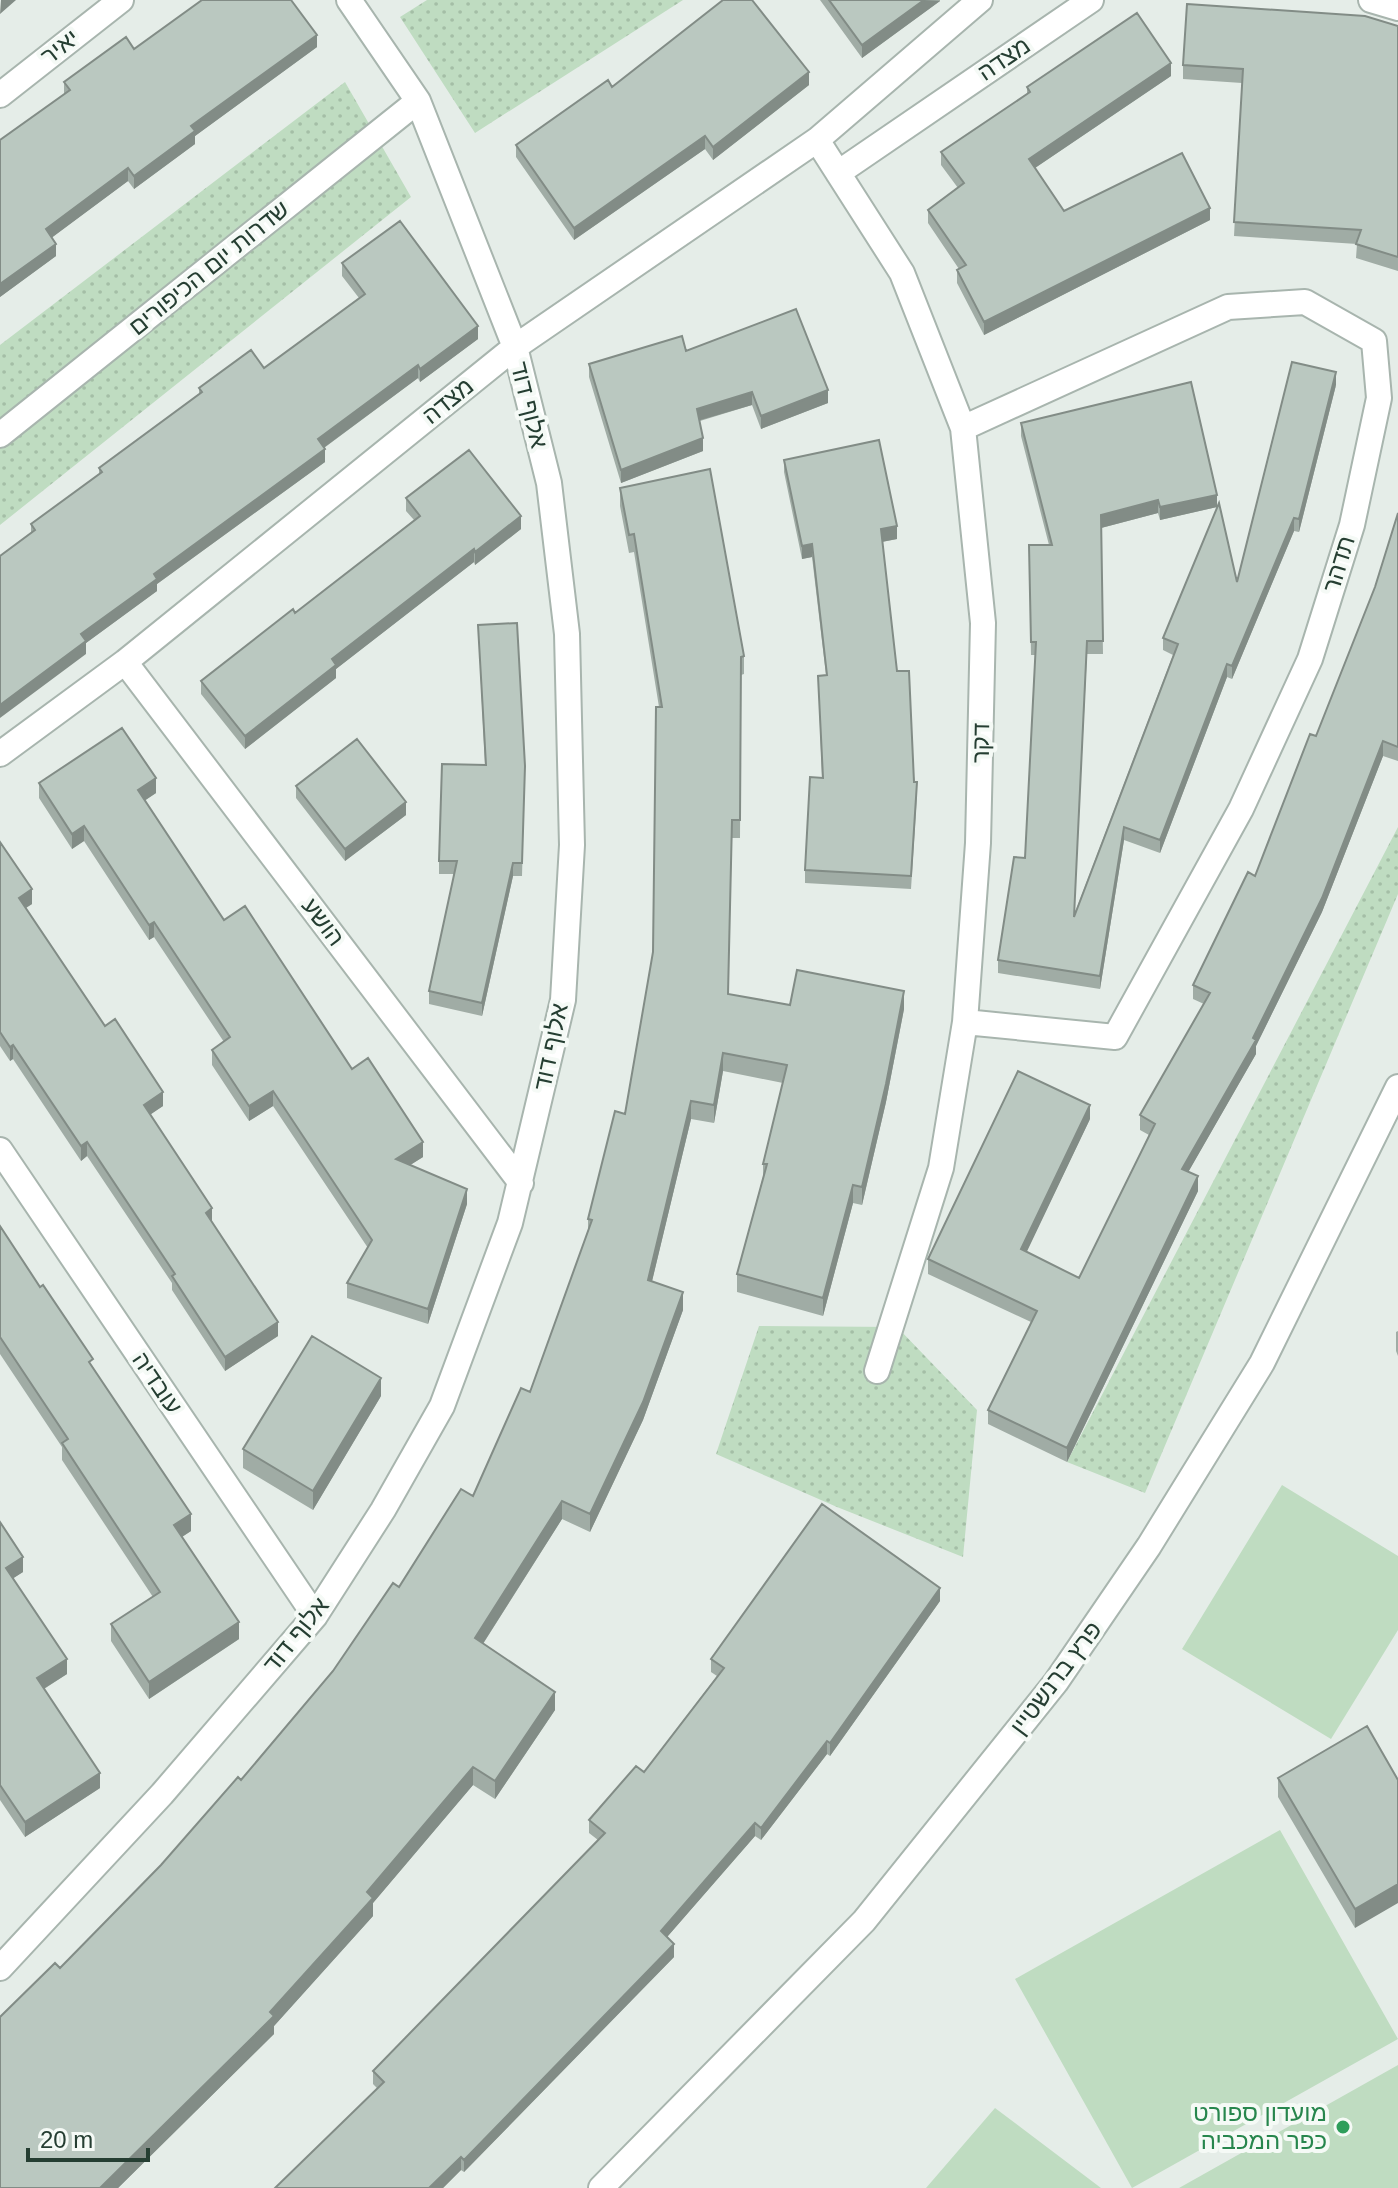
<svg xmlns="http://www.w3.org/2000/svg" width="1398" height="2188" font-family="Arial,Heebo,sans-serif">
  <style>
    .grass { fill: url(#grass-dots) }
    .garden { fill: #bfdcc1 }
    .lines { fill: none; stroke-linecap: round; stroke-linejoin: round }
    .minor-casing { stroke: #a8b5ae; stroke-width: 28 }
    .minor { stroke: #fff; stroke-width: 24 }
    .wall { fill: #a0aca5; fill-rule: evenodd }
    .shaded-wall { fill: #828c86 }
    .building { fill: #bac8c0; stroke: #828c86; stroke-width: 2 }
    .leisure-dot { fill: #2e9e5b; stroke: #f5faf6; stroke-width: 3 }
    .labels { text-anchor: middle; stroke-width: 8; stroke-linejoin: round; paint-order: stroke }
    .street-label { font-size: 24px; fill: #253e32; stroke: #f5faf6 }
    .leisure-label { font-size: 24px; fill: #27864d; stroke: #f5faf6; text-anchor: end }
  </style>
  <defs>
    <pattern id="grass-dots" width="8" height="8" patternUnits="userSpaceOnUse" patternTransform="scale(2)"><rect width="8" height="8" fill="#bfdcc1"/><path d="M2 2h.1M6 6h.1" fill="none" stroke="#a4bea6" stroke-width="1.8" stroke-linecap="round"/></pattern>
  </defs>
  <rect width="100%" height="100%" fill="#e5ede8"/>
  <path class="grass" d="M 427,0 L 683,0 L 475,133 L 400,17 Z
    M 345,82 L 411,197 L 0,525 L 0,345 Z
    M 1398,827 L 1398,894 L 1145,1493 L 1067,1462 Z
    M 759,1326 L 897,1327 L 977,1410 L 963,1557 L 837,1507 L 716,1454 Z"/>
  <path class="garden" d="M 1282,1485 L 1398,1556 L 1398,1630 L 1331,1739 L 1182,1649 Z
    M 1280,1830 L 1398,2039 L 1132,2188 L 1015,1979 Z
    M 1398,2065 L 1398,2188 L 1179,2188 Z
    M 995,2108 L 1101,2188 L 926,2188 Z"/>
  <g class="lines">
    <g class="minor-casing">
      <path id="minor" d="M 1371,0 L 1398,8
        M 0,95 L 121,0
        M 817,140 L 902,273 L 963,428 L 983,623 L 978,843 L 965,1022 L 941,1168 L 877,1371
        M 838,173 L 1091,0
        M 963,428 L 1228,307 L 1305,302 L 1374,341 L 1379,398 L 1352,525 L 1310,659 L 1241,809 L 1115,1037 L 965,1022
        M 0,435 L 418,101
        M 125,662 L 521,1183
        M 0,754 L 125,662 L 515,347 L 817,140 L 980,0
        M 0,1150 L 315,1616
        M 0,1968 L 162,1794 L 315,1616 L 383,1510 L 442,1406 L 510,1223 L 563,1000 L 572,845 L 567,634 L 549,483 L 515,347 L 418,101 L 349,0
        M 601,2188 L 864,1921 L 1056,1682 L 1149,1546 L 1262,1363 L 1398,1087"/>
    </g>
    <use href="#minor" class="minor"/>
  </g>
  <path class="wall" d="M 820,0 L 940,0 L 940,1 L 862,58 Z
    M 1398,26 L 1398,271 L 1356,258 L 1357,244 L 1234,236 L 1242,83 L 1183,79 L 1183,65 Z
    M 317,47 L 195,136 L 195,144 L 134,189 L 128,181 L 52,237 L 56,256 L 0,297 L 64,94 L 64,82 L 134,49 Z
    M 1171,76 L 1035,168 L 1064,211 L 1210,220 L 984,335 L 957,283 L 957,270 L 959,269 L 928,223 L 928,210 L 958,188 L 941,165 L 941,152 L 1027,95 L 1027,87 Z
    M 809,85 L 713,160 L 705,149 L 574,240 L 516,157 L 516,145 L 612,87 Z
    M 342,263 L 478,339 L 420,382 L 418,378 L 324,448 L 325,462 L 157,584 L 157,591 L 86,643 L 86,654 L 31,533 L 31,524 L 99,475 L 99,468 L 199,394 L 199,388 L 264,368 L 359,298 L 342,276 Z
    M 686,351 L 828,403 L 761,429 L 752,405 L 700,421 L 703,451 L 621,483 L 589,377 L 589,364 Z
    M 1336,385 L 1299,532 L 1294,531 L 1232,679 L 1227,677 L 1160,853 L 1124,840 L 1100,989 L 998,973 L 998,960 L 1025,858 L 1035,655 L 1031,655 L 1029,545 L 1049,545 L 1021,436 L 1021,423 L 1217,507 L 1237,582 ZM 1217,507 L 1163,638 L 1163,650 L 1173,655 L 1074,915 L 1087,654 L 1103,654 L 1101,528 L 1158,513 L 1160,520 Z
    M 784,460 L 897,539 L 882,542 L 897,671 L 917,795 L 911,889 L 805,883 L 805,870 L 822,778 L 818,676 L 826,675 L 812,557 L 802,559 L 784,472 Z
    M 620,488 L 744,656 L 744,674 L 741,675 L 740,838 L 732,838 L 728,994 L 790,1005 L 904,1009 L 886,1102 L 862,1205 L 853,1203 L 823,1316 L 737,1292 L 737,1274 L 763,1177 L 763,1164 L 783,1083 L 723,1071 L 714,1123 L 691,1119 L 652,1281 L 683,1310 L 643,1420 L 590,1532 L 562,1519 L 483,1644 L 555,1710 L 495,1799 L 473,1785 L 373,1903 L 373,1916 L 274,2026 L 274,2034 L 118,2188 L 0,2188 L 60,1968 L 161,1865 L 241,1780 L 333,1671 L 399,1587 L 473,1496 L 530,1392 L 588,1231 L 588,1219 L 625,1114 L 653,952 L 659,707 L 634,552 L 629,553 L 620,506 Z
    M 406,498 L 521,529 L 475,565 L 474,562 L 336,669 L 336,678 L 245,749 L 201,694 L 201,681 L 295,613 L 414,520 L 406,511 Z
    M 1398,513 L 1398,761 L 1383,756 L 1322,912 L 1256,1046 L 1256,1054 L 1188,1172 L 1198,1191 L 1067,1462 L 988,1424 L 988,1410 L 1031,1322 L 928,1274 L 928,1259 L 1090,1119 L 1026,1252 L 1079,1278 L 1149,1135 L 1140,1130 L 1140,1115 L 1204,1004 L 1193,999 L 1193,985 L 1255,876 L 1316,736 L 1375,587 Z
    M 478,625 L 525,766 L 522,876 L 513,876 L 482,1016 L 429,1004 L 429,991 L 455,874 L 439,874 L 439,861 L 485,765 Z
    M 39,783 L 156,793 L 144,801 L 224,920 L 352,1069 L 423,1157 L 410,1165 L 467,1204 L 428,1324 L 347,1298 L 347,1283 L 368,1248 L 273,1106 L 249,1121 L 212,1065 L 212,1050 L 224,1042 L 154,937 L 149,940 L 84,841 L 72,849 L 39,798 Z
    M 296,786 L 406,815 L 345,861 L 296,798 Z
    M 0,842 L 32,904 L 26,908 L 105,1026 L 163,1106 L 150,1114 L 278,1336 L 225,1371 L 172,1290 L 172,1283 L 87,1156 L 81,1161 L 13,1059 L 10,1061 L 0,1046 Z
    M 0,1226 L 93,1367 L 191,1531 L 182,1537 L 239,1639 L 149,1699 L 111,1641 L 111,1624 L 153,1597 L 62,1460 L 62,1447 L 0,1354 Z
    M 1398,1331 L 1398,1356 L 1396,1351 L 1396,1332 Z
    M 381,1396 L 313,1510 L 243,1468 L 243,1449 Z
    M 0,1522 L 23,1572 L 13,1578 L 67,1674 L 44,1689 L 100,1788 L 25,1837 L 0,1800 Z
    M 940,1601 L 830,1756 L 827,1754 L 761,1840 L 755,1836 L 667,1937 L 674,1957 L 464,2172 L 461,2170 L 443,2188 L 275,2188 L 378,2089 L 373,2084 L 373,2071 L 598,1840 L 589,1833 L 589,1820 L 644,1772 L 717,1676 L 711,1672 L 711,1659 Z
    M 1367,1726 L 1355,1928 L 1278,1797 L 1278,1778 Z"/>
  <path class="shaded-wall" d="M 1,0 L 16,0 L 0,14 Z
    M 924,0 L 940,1 L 862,58 L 862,45 Z
    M 317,35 L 317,47 L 195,136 L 195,144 L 134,189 L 134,176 L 191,126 Z
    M 1171,63 L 1171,76 L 1029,172 L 1029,159 Z
    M 809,72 L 809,85 L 713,160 L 713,147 Z
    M 705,136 L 705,149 L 574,240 L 574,228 Z
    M 128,168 L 128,181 L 46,242 L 46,229 Z
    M 1210,208 L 1210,220 L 984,335 L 984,322 Z
    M 56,244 L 56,256 L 0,297 L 0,284 Z
    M 478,326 L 478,339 L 420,382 L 420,369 Z
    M 418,365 L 418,378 L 318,452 L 318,439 Z
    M 1336,372 L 1336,385 L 1299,532 L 1299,519 Z
    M 828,390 L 828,403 L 761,429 L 761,416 Z
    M 752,392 L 752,405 L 697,421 L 697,409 Z
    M 703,438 L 703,451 L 621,483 L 621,470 Z
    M 325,449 L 325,462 L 157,584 L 157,591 L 86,643 L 86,654 L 0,718 L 0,705 L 81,634 L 154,574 Z
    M 1217,495 L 1217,507 L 1160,520 L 1160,507 Z
    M 1158,500 L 1158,513 L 1101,528 L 1101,515 Z
    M 521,516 L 521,529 L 475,565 L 475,552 Z
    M 1294,518 L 1294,531 L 1232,679 L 1232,666 Z
    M 897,526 L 897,539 L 881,542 L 881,529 Z
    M 812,544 L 812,557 L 802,559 L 802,546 Z
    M 474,549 L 474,562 L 336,669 L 336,678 L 245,749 L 245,736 L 332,659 Z
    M 1227,664 L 1227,677 L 1160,853 L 1160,840 Z
    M 1383,741 L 1383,756 L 1322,912 L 1256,1046 L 1256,1054 L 1182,1183 L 1182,1169 L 1253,1038 Z
    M 156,778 L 156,793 L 138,805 L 138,790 Z
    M 406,802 L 406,815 L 345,861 L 345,849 Z
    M 84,826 L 84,841 L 72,849 L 72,834 Z
    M 1124,827 L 1124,840 L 1100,989 L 1100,976 Z
    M 513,863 L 513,876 L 482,1016 L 482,1003 Z
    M 32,889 L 32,904 L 19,912 L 19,898 Z
    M 154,922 L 154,937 L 149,940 L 149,925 Z
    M 904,991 L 904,1009 L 886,1102 L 862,1205 L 862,1187 Z
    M 13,1045 L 13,1059 L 10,1061 L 10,1047 Z
    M 723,1053 L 723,1071 L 714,1123 L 714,1105 Z
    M 273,1091 L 273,1106 L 249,1121 L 249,1106 Z
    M 163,1092 L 163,1106 L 144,1119 L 144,1105 Z
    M 691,1101 L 691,1119 L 648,1298 L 648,1280 Z
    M 1090,1105 L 1090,1119 L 1021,1264 L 1021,1249 Z
    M 87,1142 L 87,1156 L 81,1161 L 81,1146 Z
    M 423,1142 L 423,1157 L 396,1174 L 396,1159 Z
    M 1198,1176 L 1198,1191 L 1067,1462 L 1067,1448 Z
    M 853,1185 L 853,1203 L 823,1316 L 823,1298 Z
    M 467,1189 L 467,1204 L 428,1324 L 428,1309 Z
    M 212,1208 L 212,1222 L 206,1213 Z
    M 683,1292 L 683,1310 L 643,1420 L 590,1532 L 590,1514 Z
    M 278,1322 L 278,1336 L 225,1371 L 225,1357 Z
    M 381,1378 L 381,1396 L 313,1510 L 313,1491 Z
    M 562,1501 L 562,1519 L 475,1656 L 475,1638 Z
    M 191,1514 L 191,1531 L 174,1542 L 174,1525 Z
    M 23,1557 L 23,1572 L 6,1583 L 6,1568 Z
    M 940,1588 L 940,1601 L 830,1756 L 830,1743 Z
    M 239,1622 L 239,1639 L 149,1699 L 149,1682 Z
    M 67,1659 L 67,1674 L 37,1693 L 37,1678 Z
    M 555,1692 L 555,1710 L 495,1799 L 495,1781 Z
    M 827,1741 L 827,1754 L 761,1840 L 761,1828 Z
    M 473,1767 L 473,1785 L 373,1903 L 373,1916 L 274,2026 L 274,2034 L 118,2188 L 100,2188 L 270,2012 L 367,1892 Z
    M 100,1773 L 100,1788 L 25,1837 L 25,1822 Z
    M 755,1823 L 755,1836 L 661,1944 L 661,1931 Z
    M 1398,1884 L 1398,1903 L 1355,1928 L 1355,1909 Z
    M 674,1944 L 674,1957 L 464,2172 L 464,2160 Z
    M 461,2157 L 461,2170 L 443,2188 L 429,2188 Z"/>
  <path class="building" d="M 202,0 L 291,0 L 317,35 L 191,126 L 195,131 L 134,176 L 128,168 L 46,229 L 56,244 L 0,284 L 0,140 L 70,90 L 64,82 L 126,37 L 134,49 Z
    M 723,0 L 752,0 L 809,72 L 713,147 L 705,136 L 574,228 L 516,145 L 608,80 L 612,87 Z
    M 829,0 L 924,0 L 862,45 Z
    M 1187,4 L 1365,16 L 1398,26 L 1398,257 L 1356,244 L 1361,230 L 1234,222 L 1243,69 L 1183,65 Z
    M 1137,13 L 1171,63 L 1029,159 L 1064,211 L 1182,153 L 1210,208 L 984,322 L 957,270 L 966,265 L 928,210 L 964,183 L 941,152 L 1030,92 L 1027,87 Z
    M 400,221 L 478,326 L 420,369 L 418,365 L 318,439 L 325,449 L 154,574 L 157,579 L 81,634 L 86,641 L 0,705 L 0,556 L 35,530 L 31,524 L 102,472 L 99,468 L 202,392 L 199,388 L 251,350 L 264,368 L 365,294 L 342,263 Z
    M 796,309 L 828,390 L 761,416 L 752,392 L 697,409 L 703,438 L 621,470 L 589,364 L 682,336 L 686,351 Z
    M 1292,362 L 1336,372 L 1299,519 L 1294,518 L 1232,666 L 1227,664 L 1160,840 L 1124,827 L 1100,976 L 998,960 L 1014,857 L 1025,858 L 1036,642 L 1031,642 L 1029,545 L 1052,545 L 1021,423 L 1191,382 L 1217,495 L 1160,507 L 1158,500 L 1101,515 L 1103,641 L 1087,641 L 1074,917 L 1178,644 L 1163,638 L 1219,503 L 1237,582 Z
    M 879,440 L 897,526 L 881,529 L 897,671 L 909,671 L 914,782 L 917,782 L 911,876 L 805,870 L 810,777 L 823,778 L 818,676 L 827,675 L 812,544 L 802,546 L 784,460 Z
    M 469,450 L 521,516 L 475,552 L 474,549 L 332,659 L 336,665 L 245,736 L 201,681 L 293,609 L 295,613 L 420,516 L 406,498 Z
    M 710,469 L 744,656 L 741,657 L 740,820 L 732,820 L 728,994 L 790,1005 L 797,970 L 904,991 L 886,1084 L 862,1187 L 853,1185 L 823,1298 L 737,1274 L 767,1164 L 763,1164 L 787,1065 L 723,1053 L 714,1105 L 691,1101 L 648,1280 L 683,1292 L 643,1402 L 590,1514 L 562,1501 L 475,1638 L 555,1692 L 495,1781 L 473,1767 L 367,1892 L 373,1898 L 270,2012 L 274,2016 L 100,2188 L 0,2188 L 0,2017 L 55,1963 L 60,1968 L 161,1865 L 238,1777 L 241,1780 L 333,1671 L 393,1583 L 399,1587 L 461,1489 L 473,1496 L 521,1388 L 530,1392 L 592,1220 L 588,1219 L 615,1111 L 625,1114 L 653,952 L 656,707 L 662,707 L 634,534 L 629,535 L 620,488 Z
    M 1398,513 L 1398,747 L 1383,741 L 1322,898 L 1253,1038 L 1256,1040 L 1182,1169 L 1198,1176 L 1067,1448 L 988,1410 L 1037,1311 L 928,1259 L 1018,1071 L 1090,1105 L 1021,1249 L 1079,1278 L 1155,1124 L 1140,1115 L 1210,993 L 1193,985 L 1248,872 L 1255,876 L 1310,734 L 1316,736 L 1375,587 Z
    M 517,623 L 525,766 L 522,863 L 513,863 L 482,1003 L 429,991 L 457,861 L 439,861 L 442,764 L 486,765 L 478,625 Z
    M 122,728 L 156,778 L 138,790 L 224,920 L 245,906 L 352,1069 L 368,1058 L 423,1142 L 396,1159 L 467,1189 L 428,1309 L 347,1283 L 372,1240 L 273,1091 L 249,1106 L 212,1050 L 230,1037 L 154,922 L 149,925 L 84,826 L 72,834 L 39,783 Z
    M 357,739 L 406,802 L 345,849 L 296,786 Z
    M 0,842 L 32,889 L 19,898 L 105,1026 L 115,1019 L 163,1092 L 144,1105 L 212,1208 L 206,1213 L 278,1322 L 225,1357 L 172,1276 L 175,1274 L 87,1142 L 81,1146 L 13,1045 L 10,1047 L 0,1032 Z
    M 0,1226 L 40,1287 L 43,1285 L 93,1359 L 89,1362 L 191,1514 L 174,1525 L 239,1622 L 149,1682 L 111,1624 L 160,1592 L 62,1443 L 68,1439 L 0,1337 Z
    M 312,1336 L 381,1378 L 313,1491 L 243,1449 Z
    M 822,1504 L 940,1588 L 830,1743 L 827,1741 L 761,1828 L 755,1823 L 661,1931 L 674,1944 L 464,2160 L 461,2157 L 429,2188 L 275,2188 L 384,2082 L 373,2071 L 605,1833 L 589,1820 L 636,1766 L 644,1772 L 724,1668 L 711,1659 Z
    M 0,1522 L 23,1557 L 6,1568 L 67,1659 L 37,1678 L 100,1773 L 25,1822 L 0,1785 Z
    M 1367,1726 L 1398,1780 L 1398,1884 L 1355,1909 L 1278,1778 Z"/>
  <circle class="leisure-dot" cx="1343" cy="2127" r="8"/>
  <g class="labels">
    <g class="street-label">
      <text transform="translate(60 47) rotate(-38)" y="8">יאיר</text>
      <text transform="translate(1004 59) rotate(-34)" y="8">מצדה</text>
      <text transform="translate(209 268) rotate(-39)" y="8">שדרות יום הכיפורים</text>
      <text transform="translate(448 401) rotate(-39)" y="8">מצדה</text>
      <text transform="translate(529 405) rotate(76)" y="8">אלוף דוד</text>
      <text transform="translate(1339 564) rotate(-73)" y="8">תדהר</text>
      <text transform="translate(981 743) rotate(-89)" y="8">דקר</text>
      <text transform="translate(323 922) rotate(53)" y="8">הושע</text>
      <text transform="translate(551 1047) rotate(-78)" y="8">אלוף דוד</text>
      <text transform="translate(157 1383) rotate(56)" y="8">עובדיה</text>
      <text transform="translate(296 1635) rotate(-51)" y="8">אלוף דוד</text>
      <text transform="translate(1056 1678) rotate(-53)" y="8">פרץ ברנשטיין</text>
    </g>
    <g class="leisure-label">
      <text x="1327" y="2121">מועדון ספורט<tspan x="1327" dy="28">כפר המכביה</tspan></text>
    </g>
  </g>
  <path d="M28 2148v12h120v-12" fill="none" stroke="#253e32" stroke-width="4"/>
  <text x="40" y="2148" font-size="24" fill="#253e32" stroke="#f5faf6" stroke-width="6" paint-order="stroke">20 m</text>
</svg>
